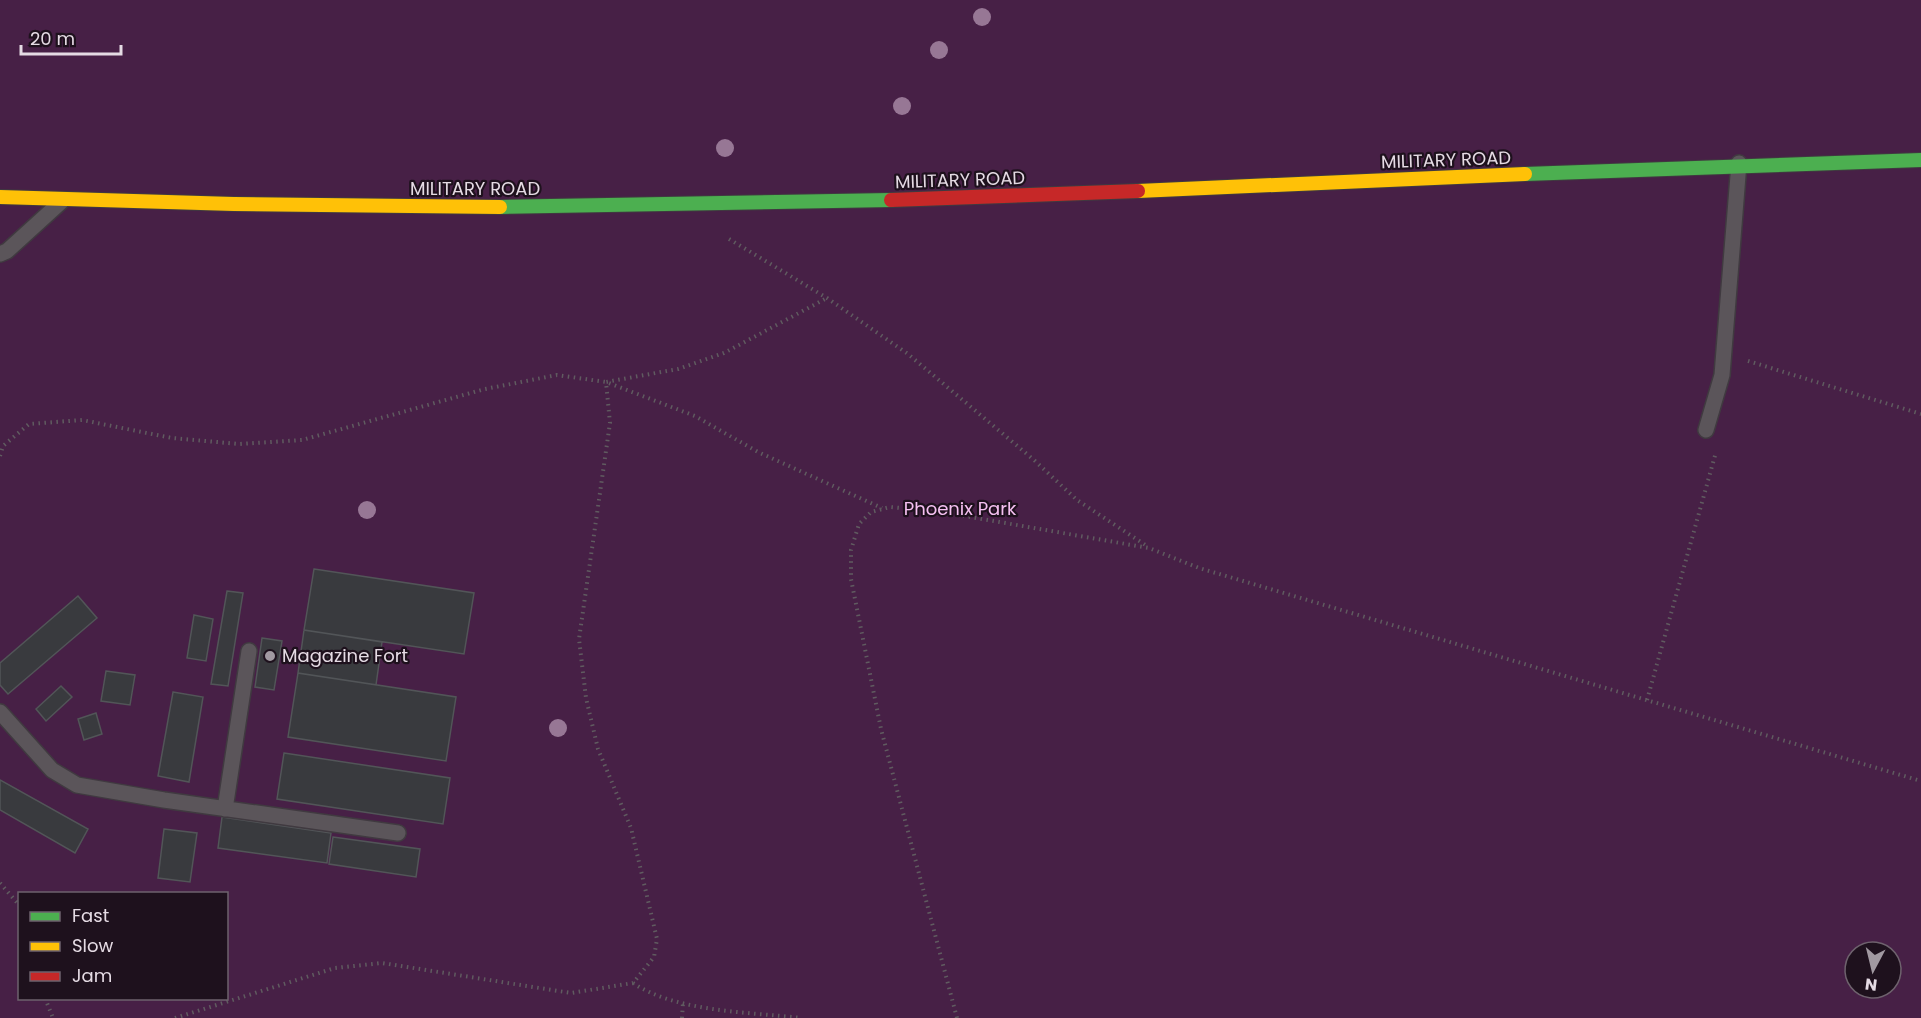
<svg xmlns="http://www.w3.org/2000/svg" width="1921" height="1018" font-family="Poppins,sans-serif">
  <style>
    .green { fill: #472046; fill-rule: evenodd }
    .building { fill: #393a3e; stroke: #525558; stroke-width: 1.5 }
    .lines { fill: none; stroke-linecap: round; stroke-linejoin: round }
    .lane-casing { stroke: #403a40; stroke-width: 18 }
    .fast-casing { stroke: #403a40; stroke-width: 16 }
    .slow-casing { stroke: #403a40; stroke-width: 16 }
    .jam-casing { stroke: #403a40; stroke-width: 16 }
    .path { stroke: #605b60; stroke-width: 4; stroke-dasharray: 1.5 4.5; stroke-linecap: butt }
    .lane { stroke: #5b555a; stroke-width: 15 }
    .fast { stroke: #4caf50; stroke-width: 14 }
    .slow { stroke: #ffc107; stroke-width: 14 }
    .jam { stroke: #c62828; stroke-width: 14 }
    .tree { fill: #977795 }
    .poi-dot { fill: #a199a1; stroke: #1e111d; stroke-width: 2 }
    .labels { text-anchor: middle; stroke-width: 4.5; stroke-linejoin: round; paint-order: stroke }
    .street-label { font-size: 18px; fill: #e5dbe4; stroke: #1e111d }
    .park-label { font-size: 18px; fill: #f5c0f1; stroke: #1e111d }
    .poi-label { font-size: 18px; fill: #e5dbe4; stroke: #1e111d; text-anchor: start }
  </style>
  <rect width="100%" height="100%" fill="#241e24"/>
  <path class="green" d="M 0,0 L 1921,0 L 1921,1018 L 0,1018 ZM 20,894 L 226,894 L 226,998 L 20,998 ZM 1855,952 L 1891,952 L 1891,988 L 1855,988 Z"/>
  <path class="building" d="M 314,569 L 474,593 L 464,654 L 304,630 Z
    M 227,591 L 243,593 L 228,686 L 211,684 Z
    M 78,596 L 97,618 L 8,694 L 0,685 L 0,663 Z
    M 194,615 L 213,619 L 206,661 L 187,658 Z
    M 304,630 L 382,642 L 376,685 L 298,673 Z
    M 262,638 L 282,641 L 274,690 L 255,687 Z
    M 106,671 L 135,675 L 130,705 L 101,701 Z
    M 298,673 L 456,697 L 446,761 L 288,737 Z
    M 61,686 L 72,697 L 46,721 L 36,709 Z
    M 173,692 L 203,697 L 189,782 L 158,776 Z
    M 96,713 L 102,734 L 84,740 L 78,719 Z
    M 284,753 L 450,778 L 443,824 L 277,799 Z
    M 0,780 L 88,829 L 75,853 L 0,810 Z
    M 222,817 L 331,833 L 327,863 L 218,848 Z
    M 164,829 L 197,833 L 190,882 L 158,878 Z
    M 333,837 L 420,849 L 416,877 L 329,864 Z"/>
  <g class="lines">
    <g class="lane-casing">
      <path id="lane" d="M 0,254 L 7,251 L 62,201
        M 1706,430 L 1722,375 L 1739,163
        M 0,712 L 52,770 L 77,785 L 164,800 L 398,833
        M 225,809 L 249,651"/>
    </g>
    <g class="fast-casing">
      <path id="fast" d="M 1525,174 L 1921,160
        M 500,207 L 891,200"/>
    </g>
    <g class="slow-casing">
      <path id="slow" d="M 1138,191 L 1525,174
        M 0,197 L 234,204 L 500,207"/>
    </g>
    <g class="jam-casing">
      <path id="jam" d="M 891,200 L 1138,191"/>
    </g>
    <path class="path" d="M 729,239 L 827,298 L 908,354 L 1034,460 L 1077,500 L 1147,546
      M 1748,361 L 1921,414
      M 0,456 L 3,446 L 29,424 L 82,420 L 172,438 L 239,444 L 302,440 L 485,389 L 557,375 L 606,382 L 695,416 L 758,452 L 882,508
      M 1647,700 L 1716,452
      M 0,883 L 20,906
      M 633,983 C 676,1012 749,1012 801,1018
      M 45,998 L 53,1018
      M 175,1018 L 335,968 L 382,963 L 571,993 L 633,983 L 654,957 L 657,939 L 631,828 L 598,749 L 586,698 L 579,639 L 610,423 L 606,382 L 678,369 L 724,353 L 827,298
      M 682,1018 L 683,1002
      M 957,1018 L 881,729 L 851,579 L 851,550 L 859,524 L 871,512 L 890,507 L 942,512 L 1149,548 L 1199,568 L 1921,781"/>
    <use href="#lane" class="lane"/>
    <use href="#fast" class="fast"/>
    <use href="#slow" class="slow"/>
    <use href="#jam" class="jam"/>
  </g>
  <g class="tree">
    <circle cx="982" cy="17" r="9"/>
    <circle cx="939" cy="50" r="9"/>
    <circle cx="902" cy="106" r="9"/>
    <circle cx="725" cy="148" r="9"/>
    <circle cx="367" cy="510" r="9"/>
    <circle cx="558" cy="728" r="9"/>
  </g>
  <circle class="poi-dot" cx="270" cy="656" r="6"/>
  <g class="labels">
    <g class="street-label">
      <text transform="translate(1446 160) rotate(-2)" y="6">MILITARY ROAD</text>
      <text transform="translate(960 180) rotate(-2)" y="6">MILITARY ROAD</text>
      <text x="475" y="195">MILITARY ROAD</text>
    </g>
    <g class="park-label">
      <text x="960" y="515">Phoenix Park</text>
    </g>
    <g class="poi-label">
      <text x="282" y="662">Magazine Fort</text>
    </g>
  </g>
  <rect x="18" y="892" width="210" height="108" fill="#1e111d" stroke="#6e626d" stroke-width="1.5"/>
  <rect x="30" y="912" width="30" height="9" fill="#4caf50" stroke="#6e626d" stroke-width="1.5"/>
  <text x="72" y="922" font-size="18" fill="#e5dbe4">Fast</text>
  <rect x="30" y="942" width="30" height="9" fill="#ffc107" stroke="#6e626d" stroke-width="1.5"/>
  <text x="72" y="952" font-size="18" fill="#e5dbe4">Slow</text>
  <rect x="30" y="972" width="30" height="9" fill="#c62828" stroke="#6e626d" stroke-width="1.5"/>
  <text x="72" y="982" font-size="18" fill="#e5dbe4">Jam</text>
  <g transform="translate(1873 970) rotate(187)"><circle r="28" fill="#1e111d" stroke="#6e626d" stroke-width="1.5"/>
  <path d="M0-4.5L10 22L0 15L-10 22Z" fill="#a199a1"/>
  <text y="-9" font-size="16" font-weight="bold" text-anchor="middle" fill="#e5dbe4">N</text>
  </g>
  <path d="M21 45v9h100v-9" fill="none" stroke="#e5dbe4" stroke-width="3"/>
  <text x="30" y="45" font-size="18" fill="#e5dbe4" stroke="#1e111d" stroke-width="4.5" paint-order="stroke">20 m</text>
</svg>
